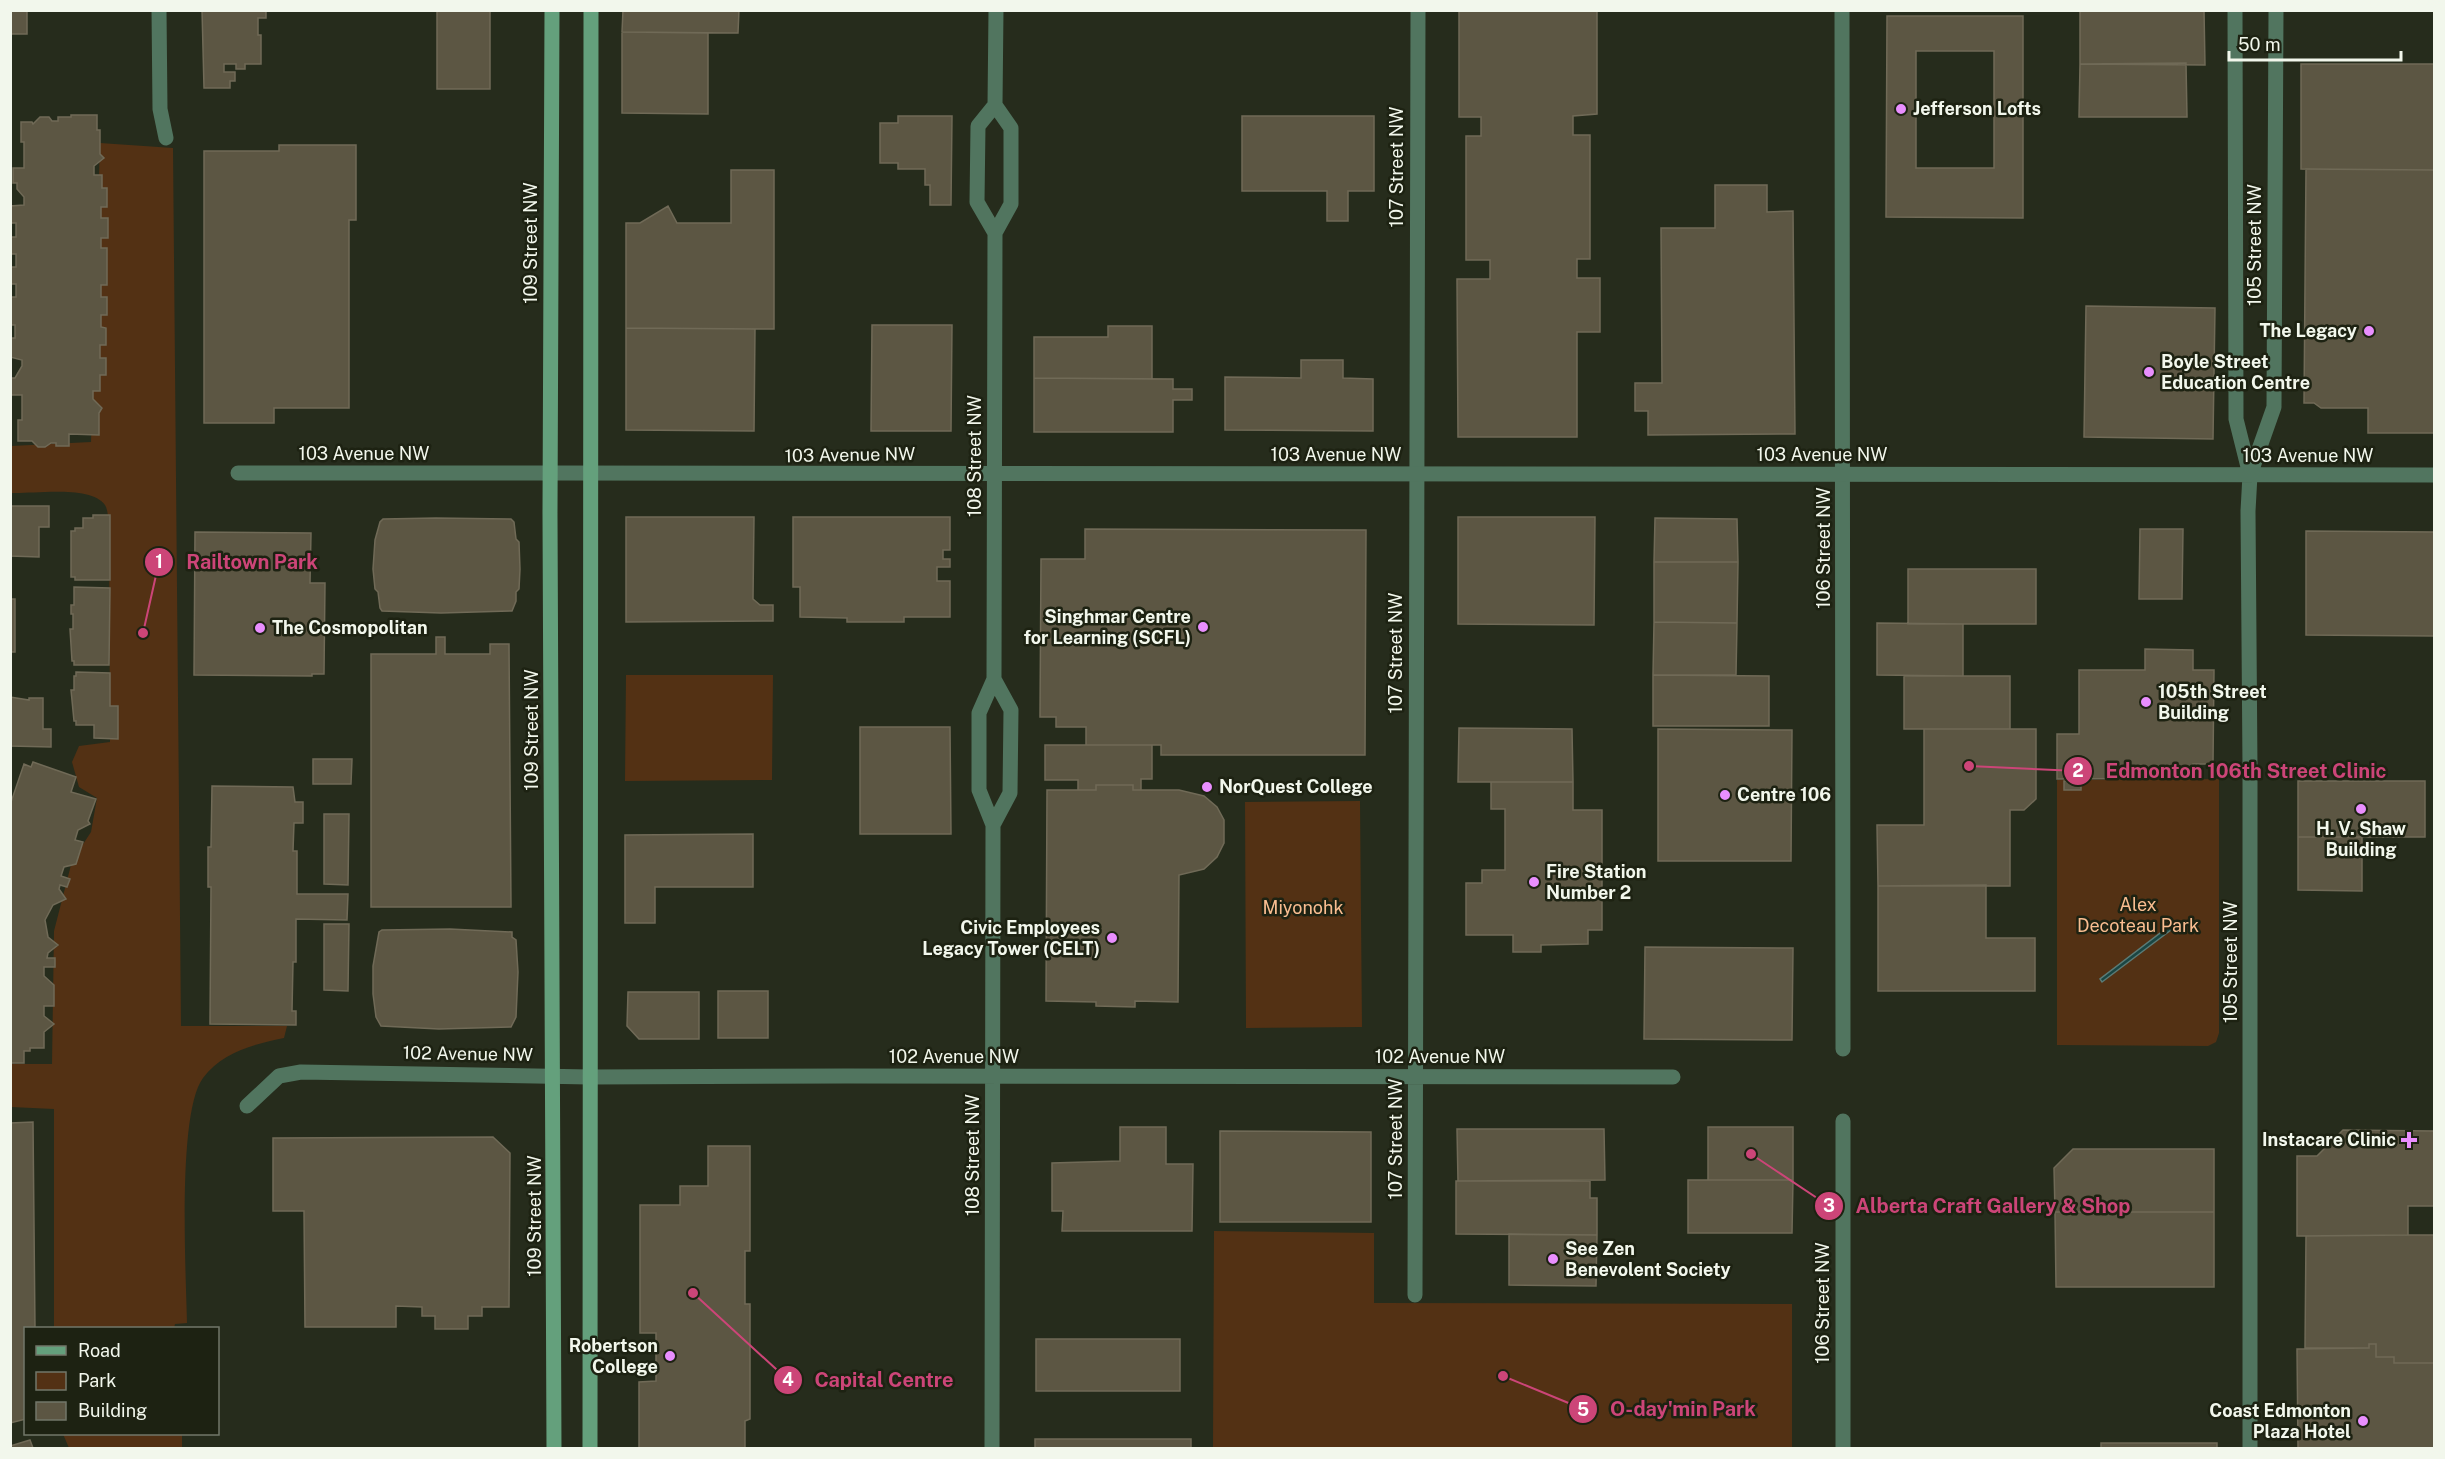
<svg xmlns="http://www.w3.org/2000/svg" width="2445" height="1459" font-family="'Public Sans',sans-serif">
  <style>
    .green { fill: #533114 }
    .water { fill: #1a4643; stroke: #5b7b76; stroke-width: 1.5 }
    .building { fill: #5c5643; stroke: #706a57; stroke-width: 1.5; fill-rule: evenodd }
    .lines { fill: none; stroke-linecap: round; stroke-linejoin: round }
    .minor { stroke: #51755f; stroke-width: 15 }
    .tertiary { stroke: #51755f; stroke-width: 15 }
    .secondary { stroke: #64a07c; stroke-width: 15 }
    .poi-dot { fill: #e98efe; stroke: #1d2212; stroke-width: 2 }
    .labels { text-anchor: middle; stroke-width: 5; stroke-linejoin: round; paint-order: stroke }
    .poi-label { font-size: 18px; font-weight: bold; fill: #f2f7ec; stroke: #1d2212; text-anchor: start }
    .street-label { font-size: 18px; fill: #f2f7ec; stroke: #1d2212 }
    .park-label { font-size: 18px; fill: #f9bd90; stroke: #1d2212 }
    .leader { fill: none; stroke: #cc4578; stroke-width: 2 }
    .callout-dot { fill: #cc4578; stroke: #1d2212; stroke-width: 2 }
    .mark-label { font-size: 18px; text-anchor: middle; font-weight: bold; fill: #fff }
    .callout-label { font-size: 20px; text-anchor: middle; font-weight: bold; fill: #cc4578; stroke: #1d2212; stroke-width: 5; stroke-linejoin: round; paint-order: stroke }
  </style>
  <rect width="100%" height="100%" fill="#262c1c"/>
  <path class="green" d="M 100,143 L 173,148 L 181,1026 L 287,1026 L 284,1038 C 255,1044 222,1052 203,1078 C 177,1113 186,1273 187,1323 L 175,1324 L 174,1328 L 54,1328 L 54,1109 L 11,1107 L 11,1064 L 52,1064 L 54,931 L 72,861 L 91,832 L 97,798 L 79,787 L 72,762 L 79,746 L 110,742 L 109,523 C 108,518 108,510 105,505 C 91,485 34,494 11,493 L 11,446 L 91,442 Z
    M 626,675 L 773,675 L 772,780 L 625,781 Z
    M 2219,779 L 2219,1033 L 2216,1042 L 2208,1046 L 2057,1045 L 2057,780 Z
    M 1360,801 L 1362,1027 L 1246,1028 L 1245,802 Z
    M 1214,1231 L 1374,1233 L 1374,1303 L 1792,1304 L 1792,1448 L 1213,1448 Z
    M 63,1434 L 182,1434 L 182,1448 L 69,1448 Z"/>
  <path class="water" d="M 2172,924 L 2175,927 L 2102,982 L 2100,979 Z"/>
  <path class="building" d="M 10,10 L 27,10 L 27,34 L 10,34 Z
    M 202,10 L 266,10 L 266,18 L 258,18 L 258,35 L 261,35 L 261,64 L 245,64 L 245,69 L 236,69 L 236,64 L 224,64 L 224,72 L 235,72 L 235,81 L 230,81 L 230,88 L 204,88 Z
    M 437,10 L 490,10 L 490,89 L 437,89 Z
    M 623,10 L 739,10 L 738,33 L 622,32 Z
    M 1459,10 L 1597,10 L 1597,114 L 1573,116 L 1573,135 L 1590,135 L 1590,259 L 1577,259 L 1577,278 L 1600,278 L 1600,332 L 1577,332 L 1577,437 L 1458,437 L 1457,279 L 1490,279 L 1490,260 L 1466,260 L 1466,136 L 1481,136 L 1481,117 L 1459,117 Z
    M 2080,10 L 2204,10 L 2205,65 L 2080,64 Z
    M 1887,16 L 2023,16 L 2023,218 L 1886,217 ZM 1916,51 L 1994,51 L 1994,168 L 1916,168 Z
    M 622,32 L 708,33 L 708,114 L 622,113 Z
    M 2186,63 L 2187,117 L 2079,117 L 2080,64 Z
    M 2301,64 L 2434,64 L 2434,170 L 2301,169 Z
    M 71,115 L 97,115 L 97,130 L 100,130 L 100,154 L 104,158 L 94,166 L 94,175 L 102,175 L 102,188 L 107,188 L 107,207 L 101,207 L 101,218 L 108,218 L 108,238 L 101,238 L 101,248 L 107,248 L 107,285 L 101,285 L 101,297 L 107,297 L 107,315 L 101,315 L 101,327 L 106,328 L 106,345 L 100,345 L 100,358 L 106,358 L 106,375 L 100,375 L 100,391 L 93,391 L 93,399 L 102,408 L 99,413 L 99,435 L 69,434 L 69,446 L 56,446 L 56,443 L 51,443 L 45,447 L 38,447 L 32,441 L 18,441 L 18,420 L 22,420 L 22,395 L 11,395 L 11,378 L 15,378 L 22,366 L 22,360 L 10,357 L 10,338 L 15,338 L 15,325 L 10,325 L 10,297 L 16,297 L 16,284 L 10,284 L 10,267 L 16,267 L 16,254 L 10,254 L 10,237 L 16,237 L 16,223 L 10,223 L 10,206 L 24,205 L 24,197 L 17,189 L 17,183 L 13,183 L 13,168 L 24,168 L 24,142 L 21,142 L 21,122 L 32,122 L 33,124 L 40,117 L 49,117 L 52,121 L 58,121 L 58,117 L 71,117 Z
    M 898,116 L 952,116 L 951,205 L 930,205 L 930,185 L 925,185 L 925,169 L 898,169 L 898,163 L 880,163 L 880,123 L 898,123 Z
    M 1242,116 L 1374,116 L 1374,191 L 1348,191 L 1348,221 L 1327,221 L 1327,191 L 1242,191 Z
    M 279,145 L 356,145 L 356,220 L 349,220 L 349,408 L 274,408 L 274,423 L 204,423 L 204,151 L 279,151 Z
    M 2306,169 L 2434,170 L 2434,433 L 2368,433 L 2368,408 L 2321,408 L 2314,403 L 2304,403 Z
    M 731,170 L 774,170 L 774,329 L 626,328 L 626,223 L 640,223 L 668,206 L 677,223 L 731,223 Z
    M 1715,185 L 1767,185 L 1767,212 L 1793,211 L 1795,434 L 1648,435 L 1648,411 L 1635,411 L 1635,383 L 1662,383 L 1661,228 L 1715,228 Z
    M 2086,306 L 2215,308 L 2213,439 L 2084,437 Z
    M 872,325 L 952,325 L 951,431 L 871,431 Z
    M 1108,326 L 1152,326 L 1152,379 L 1034,378 L 1034,337 L 1108,337 Z
    M 626,328 L 755,329 L 754,431 L 626,430 Z
    M 1301,360 L 1343,360 L 1343,378 L 1373,379 L 1373,431 L 1225,430 L 1225,377 L 1301,378 Z
    M 1034,378 L 1173,379 L 1173,389 L 1192,389 L 1192,400 L 1173,400 L 1173,432 L 1034,432 Z
    M 10,506 L 49,506 L 49,527 L 39,527 L 39,557 L 10,556 Z
    M 93,515 L 110,515 L 110,580 L 75,580 L 75,577 L 71,577 L 71,531 L 75,531 L 75,528 L 83,528 L 83,518 L 93,518 Z
    M 626,517 L 754,517 L 753,599 L 760,605 L 773,605 L 773,621 L 626,622 Z
    M 793,517 L 950,517 L 950,550 L 943,550 L 943,559 L 950,559 L 950,567 L 937,567 L 937,581 L 950,581 L 950,617 L 904,617 L 904,622 L 847,622 L 847,618 L 800,617 L 800,587 L 793,587 Z
    M 1458,517 L 1595,517 L 1594,625 L 1458,624 Z
    M 436,518 L 511,519 L 514,522 L 516,539 L 519,542 L 520,569 L 519,589 L 516,592 L 516,601 L 512,611 L 441,613 L 382,611 L 380,608 L 378,592 L 375,589 L 373,569 L 375,540 L 380,522 L 383,519 Z
    M 1655,518 L 1737,519 L 1738,562 L 1654,562 Z
    M 1085,529 L 1366,530 L 1365,755 L 1161,755 L 1161,745 L 1086,745 L 1086,727 L 1056,727 L 1056,717 L 1040,717 L 1041,559 L 1085,559 Z
    M 2140,529 L 2183,529 L 2182,599 L 2139,599 Z
    M 2306,531 L 2434,532 L 2434,636 L 2306,635 Z
    M 195,532 L 311,533 L 310,583 L 325,583 L 324,674 L 312,674 L 312,676 L 194,675 Z
    M 1654,562 L 1738,562 L 1737,623 L 1654,622 Z
    M 1908,569 L 2036,569 L 2036,624 L 1908,624 Z
    M 74,587 L 110,588 L 109,665 L 74,665 L 74,661 L 72,661 L 70,629 L 73,629 L 73,614 L 71,614 L 71,605 L 74,605 Z
    M 10,599 L 15,599 L 15,652 L 10,652 Z
    M 1654,622 L 1737,623 L 1736,675 L 1653,675 Z
    M 1877,623 L 1963,624 L 1963,676 L 1877,675 Z
    M 436,637 L 445,637 L 445,654 L 490,654 L 490,644 L 509,644 L 511,907 L 371,907 L 371,654 L 436,654 Z
    M 2145,649 L 2193,650 L 2193,670 L 2214,670 L 2213,764 L 2193,764 L 2193,778 L 2057,779 L 2057,734 L 2079,734 L 2079,670 L 2145,670 Z
    M 76,672 L 110,673 L 110,706 L 118,706 L 118,739 L 94,738 L 94,725 L 76,725 L 76,721 L 74,721 L 71,690 L 74,690 L 74,676 L 76,676 Z
    M 1653,675 L 1769,676 L 1769,726 L 1653,726 Z
    M 1904,676 L 2010,676 L 2010,729 L 1904,729 Z
    M 10,697 L 29,700 L 29,698 L 43,698 L 43,729 L 51,729 L 51,747 L 10,746 Z
    M 860,727 L 950,727 L 951,834 L 860,834 Z
    M 1459,728 L 1572,729 L 1573,782 L 1458,782 Z
    M 1658,729 L 1792,730 L 1791,861 L 1658,861 Z
    M 1924,729 L 2036,729 L 2036,799 L 2024,810 L 2010,810 L 2010,886 L 1878,886 L 1877,825 L 1924,825 Z
    M 1045,745 L 1152,745 L 1152,779 L 1141,779 L 1141,790 L 1133,790 L 1133,785 L 1096,785 L 1096,790 L 1078,790 L 1078,780 L 1045,780 Z
    M 313,759 L 352,759 L 351,784 L 313,784 Z
    M 33,762 L 76,777 L 71,792 L 96,799 L 88,821 L 90,824 L 78,830 L 75,840 L 83,842 L 76,864 L 64,867 L 61,876 L 70,879 L 67,887 L 60,885 L 59,889 L 66,899 L 53,905 L 45,920 L 48,937 L 58,945 L 48,953 L 47,958 L 55,958 L 55,967 L 44,967 L 44,976 L 54,985 L 54,1006 L 44,1006 L 44,1016 L 54,1024 L 44,1032 L 44,1048 L 30,1048 L 30,1051 L 24,1051 L 24,1063 L 10,1063 L 10,805 L 24,764 L 31,767 Z
    M 2064,781 L 2081,781 L 2081,790 L 2064,790 Z
    M 2298,781 L 2425,781 L 2425,837 L 2298,837 Z
    M 1491,782 L 1573,782 L 1573,810 L 1602,810 L 1602,930 L 1588,930 L 1588,944 L 1541,945 L 1541,952 L 1513,952 L 1513,935 L 1466,935 L 1466,883 L 1482,883 L 1482,870 L 1505,870 L 1505,809 L 1491,809 Z
    M 1096,785 L 1133,785 L 1133,790 L 1179,790 L 1204,796 L 1217,807 L 1224,820 L 1224,843 L 1217,857 L 1204,869 L 1179,875 L 1178,1002 L 1135,1001 L 1135,1007 L 1096,1006 L 1096,1002 L 1046,1001 L 1047,790 L 1096,790 Z
    M 212,786 L 293,787 L 295,802 L 303,802 L 303,823 L 294,823 L 293,851 L 297,851 L 297,894 L 348,894 L 347,920 L 296,919 L 296,962 L 293,962 L 292,1011 L 296,1011 L 296,1025 L 210,1024 L 211,887 L 208,887 L 208,847 L 211,847 Z
    M 324,814 L 349,814 L 348,885 L 324,884 Z
    M 753,834 L 753,887 L 655,887 L 655,923 L 625,923 L 625,835 Z
    M 2298,837 L 2362,837 L 2362,891 L 2298,890 Z
    M 1986,885 L 1986,938 L 2035,938 L 2035,991 L 1878,991 L 1878,886 Z
    M 324,924 L 349,924 L 348,991 L 324,990 Z
    M 450,929 L 512,932 L 512,937 L 516,940 L 518,972 L 516,1017 L 511,1027 L 439,1029 L 381,1026 L 376,1017 L 373,994 L 373,966 L 379,932 L 382,930 Z
    M 1645,947 L 1793,948 L 1792,1040 L 1644,1039 Z
    M 718,991 L 768,991 L 768,1038 L 718,1038 Z
    M 628,992 L 699,992 L 699,1039 L 639,1039 L 627,1026 Z
    M 33,1122 L 35,1328 L 26,1328 L 26,1419 L 10,1423 L 10,1123 Z
    M 1120,1127 L 1166,1127 L 1166,1164 L 1193,1164 L 1192,1231 L 1062,1231 L 1063,1211 L 1052,1211 L 1052,1163 L 1120,1161 Z
    M 1708,1127 L 1793,1127 L 1793,1180 L 1708,1180 Z
    M 1457,1129 L 1604,1129 L 1605,1180 L 1458,1181 Z
    M 2343,1130 L 2434,1131 L 2434,1206 L 2408,1206 L 2408,1235 L 2297,1236 L 2297,1156 L 2317,1156 Z
    M 1220,1131 L 1371,1132 L 1371,1222 L 1220,1222 Z
    M 493,1137 L 510,1153 L 509,1307 L 482,1307 L 482,1316 L 468,1316 L 468,1329 L 435,1329 L 435,1316 L 422,1316 L 422,1307 L 396,1306 L 396,1327 L 305,1327 L 304,1211 L 273,1211 L 273,1138 Z
    M 708,1146 L 750,1146 L 750,1251 L 745,1251 L 745,1304 L 750,1304 L 750,1419 L 745,1421 L 745,1448 L 639,1448 L 639,1382 L 656,1381 L 656,1333 L 640,1333 L 640,1205 L 680,1205 L 680,1186 L 708,1186 Z
    M 2073,1149 L 2214,1149 L 2214,1212 L 2055,1212 L 2054,1168 Z
    M 1688,1180 L 1793,1180 L 1792,1233 L 1688,1233 Z
    M 1456,1181 L 1590,1181 L 1590,1198 L 1597,1198 L 1597,1235 L 1456,1234 Z
    M 2055,1212 L 2214,1212 L 2214,1287 L 2056,1287 Z
    M 1509,1234 L 1597,1235 L 1596,1286 L 1509,1285 Z
    M 2408,1235 L 2434,1235 L 2434,1363 L 2394,1363 L 2394,1357 L 2376,1357 L 2376,1344 L 2369,1344 L 2369,1348 L 2305,1348 L 2306,1236 Z
    M 1036,1339 L 1180,1339 L 1180,1391 L 1036,1391 Z
    M 2369,1344 L 2376,1344 L 2376,1357 L 2394,1357 L 2394,1363 L 2434,1363 L 2434,1448 L 2298,1448 L 2297,1349 L 2369,1348 Z
    M 1035,1439 L 1191,1439 L 1191,1448 L 1035,1448 Z
    M 30,1440 L 33,1448 L 10,1448 L 10,1446 Z
    M 2101,1443 L 2217,1443 L 2217,1448 L 2101,1448 Z"/>
  <g class="lines">
    <path class="minor" d="M 159,10 L 160,109 L 166,138
      M 1842,10 L 1843,1049
      M 995,105 L 978,126 L 977,202 L 995,233
      M 238,473 L 550,473
      M 993,825 L 1010,793 L 1011,710 L 994,679
      M 247,1106 L 279,1076 L 301,1072 L 590,1077 L 846,1076 L 1673,1077
      M 1415,1295 L 1418,10
      M 992,1448 L 993,825 L 979,790 L 979,713 L 994,679 L 995,233 L 1011,204 L 1011,128 L 995,105 L 996,10
      M 1843,1448 L 1843,1121"/>
    <path class="tertiary" d="M 2235,10 L 2236,419 L 2250,475
      M 550,473 L 2434,475
      M 2250,1448 L 2250,768 L 2248,511 L 2250,475 L 2274,407 L 2276,10"/>
    <path class="secondary" d="M 552,10 L 550,513 L 554,1448
      M 590,1448 L 591,10"/>
  </g>
  <g class="poi-dot">
    <circle cx="1901" cy="109" r="6"/>
    <circle cx="2369" cy="331" r="6"/>
    <circle cx="2149" cy="372" r="6"/>
    <circle cx="1203" cy="627" r="6"/>
    <circle cx="260" cy="628" r="6"/>
    <circle cx="2146" cy="702" r="6"/>
    <circle cx="1207" cy="787" r="6"/>
    <circle cx="1725" cy="795" r="6"/>
    <circle cx="2361" cy="809" r="6"/>
    <circle cx="1534" cy="882" r="6"/>
    <circle cx="1112" cy="938" r="6"/>
    <path d="M2406 1131h6v6h6v6h-6v6h-6v-6h-6v-6h6z"/>
    <circle cx="1553" cy="1259" r="6"/>
    <circle cx="670" cy="1356" r="6"/>
    <circle cx="2363" cy="1421" r="6"/>
  </g>
  <g class="labels">
    <g class="poi-label">
      <text x="1913" y="115">Jefferson Lofts</text>
      <text x="2357" y="337" text-anchor="end">The Legacy</text>
      <text x="2161" y="368">Boyle Street<tspan x="2161" dy="21">Education Centre</tspan></text>
      <text x="1191" y="623" text-anchor="end">Singhmar Centre<tspan x="1191" dy="21">for Learning (SCFL)</tspan></text>
      <text x="272" y="634">The Cosmopolitan</text>
      <text x="2158" y="698">105th Street<tspan x="2158" dy="21">Building</tspan></text>
      <text x="1219" y="793">NorQuest College</text>
      <text x="1737" y="801">Centre 106</text>
      <text x="2361" y="835" text-anchor="middle">H. V. Shaw<tspan x="2361" dy="21">Building</tspan></text>
      <text x="1546" y="878">Fire Station<tspan x="1546" dy="21">Number 2</tspan></text>
      <text x="1100" y="934" text-anchor="end">Civic Employees<tspan x="1100" dy="21">Legacy Tower (CELT)</tspan></text>
      <text x="2396" y="1146" text-anchor="end">Instacare Clinic</text>
      <text x="1565" y="1255">See Zen<tspan x="1565" dy="21">Benevolent Society</tspan></text>
      <text x="658" y="1352" text-anchor="end">Robertson<tspan x="658" dy="21">College</tspan></text>
      <text x="2351" y="1417" text-anchor="end">Coast Edmonton<tspan x="2351" dy="21">Plaza Hotel</tspan></text>
    </g>
    <g class="street-label">
      <text transform="translate(1397 167) rotate(-90)" y="6">107 Street NW</text>
      <text transform="translate(531 243) rotate(-90)" y="6">109 Street NW</text>
      <text transform="translate(2255 245) rotate(-90)" y="6">105 Street NW</text>
      <text x="364" y="460">103 Avenue NW</text>
      <text transform="translate(850 455) rotate(-1)" y="6">103 Avenue NW</text>
      <text x="1336" y="461">103 Avenue NW</text>
      <text x="1822" y="461">103 Avenue NW</text>
      <text transform="translate(975 456) rotate(-90)" y="6">108 Street NW</text>
      <text x="2308" y="462">103 Avenue NW</text>
      <text transform="translate(1824 548) rotate(-90)" y="6">106 Street NW</text>
      <text transform="translate(1396 653) rotate(-90)" y="6">107 Street NW</text>
      <text transform="translate(532 730) rotate(-90)" y="6">109 Street NW</text>
      <text transform="translate(2231 962) rotate(-90)" y="6">105 Street NW</text>
      <text transform="translate(468 1054) rotate(1)" y="6">102 Avenue NW</text>
      <text x="954" y="1063">102 Avenue NW</text>
      <text x="1440" y="1063">102 Avenue NW</text>
      <text transform="translate(1396 1139) rotate(-90)" y="6">107 Street NW</text>
      <text transform="translate(973 1155) rotate(-90)" y="6">108 Street NW</text>
      <text transform="translate(535 1216) rotate(-90)" y="6">109 Street NW</text>
      <text transform="translate(1823 1303) rotate(-90)" y="6">106 Street NW</text>
    </g>
    <g class="park-label">
      <text x="2138" y="911">Alex<tspan x="2138" dy="21">Decoteau Park</tspan></text>
      <text x="1303" y="914">Miyonohk</text>
    </g>
  </g>
  <path class="leader" d="M143 633L159 562M1969 766L2078 771M1751 1154L1829 1206M693 1293L788 1380M1503 1376L1583 1409"/>
  <g class="callout-dot">
    <circle cx="143" cy="633" r="6"/>
    <circle cx="1969" cy="766" r="6"/>
    <circle cx="1751" cy="1154" r="6"/>
    <circle cx="693" cy="1293" r="6"/>
    <circle cx="1503" cy="1376" r="6"/>
    <circle cx="159" cy="562" r="15"/>
    <circle cx="2078" cy="771" r="15"/>
    <circle cx="1829" cy="1206" r="15"/>
    <circle cx="788" cy="1380" r="15"/>
    <circle cx="1583" cy="1409" r="15"/>
  </g>
  <g class="mark-label">
    <text x="159" y="568">1</text>
    <text x="2078" y="777">2</text>
    <text x="1829" y="1212">3</text>
    <text x="788" y="1386">4</text>
    <text x="1583" y="1416">5</text>
  </g>
  <g class="callout-label">
    <text x="252" y="569">Railtown Park</text>
    <text x="2246" y="778">Edmonton 106th Street Clinic</text>
    <text x="1993" y="1213">Alberta Craft Gallery &amp; Shop</text>
    <text x="884" y="1387">Capital Centre</text>
    <text x="1683" y="1416">O-day'min Park</text>
  </g>
  <rect width="2445" height="1459" fill="none" stroke="#f2f7ec" stroke-width="24"/>
  <rect x="24" y="1327" width="195" height="108" fill="#1d2212" stroke="#727769" stroke-width="1.5"/>
  <rect x="36" y="1346" width="30" height="9" fill="#64a07c" stroke="#727769" stroke-width="1.5"/>
  <text x="78" y="1357" font-size="18" fill="#f2f7ec">Road</text>
  <rect x="36" y="1372" width="30" height="18" fill="#533114" stroke="#727769" stroke-width="1.5"/>
  <text x="78" y="1387" font-size="18" fill="#f2f7ec">Park</text>
  <rect x="36" y="1402" width="30" height="18" fill="#5c5643" stroke="#727769" stroke-width="1.5"/>
  <text x="78" y="1417" font-size="18" fill="#f2f7ec">Building</text>
  <path d="M2229 51v9h172v-9" fill="none" stroke="#f2f7ec" stroke-width="3"/>
  <text x="2238" y="51" font-size="18" fill="#f2f7ec" stroke="#1d2212" stroke-width="4.5" paint-order="stroke">50 m</text>
</svg>
